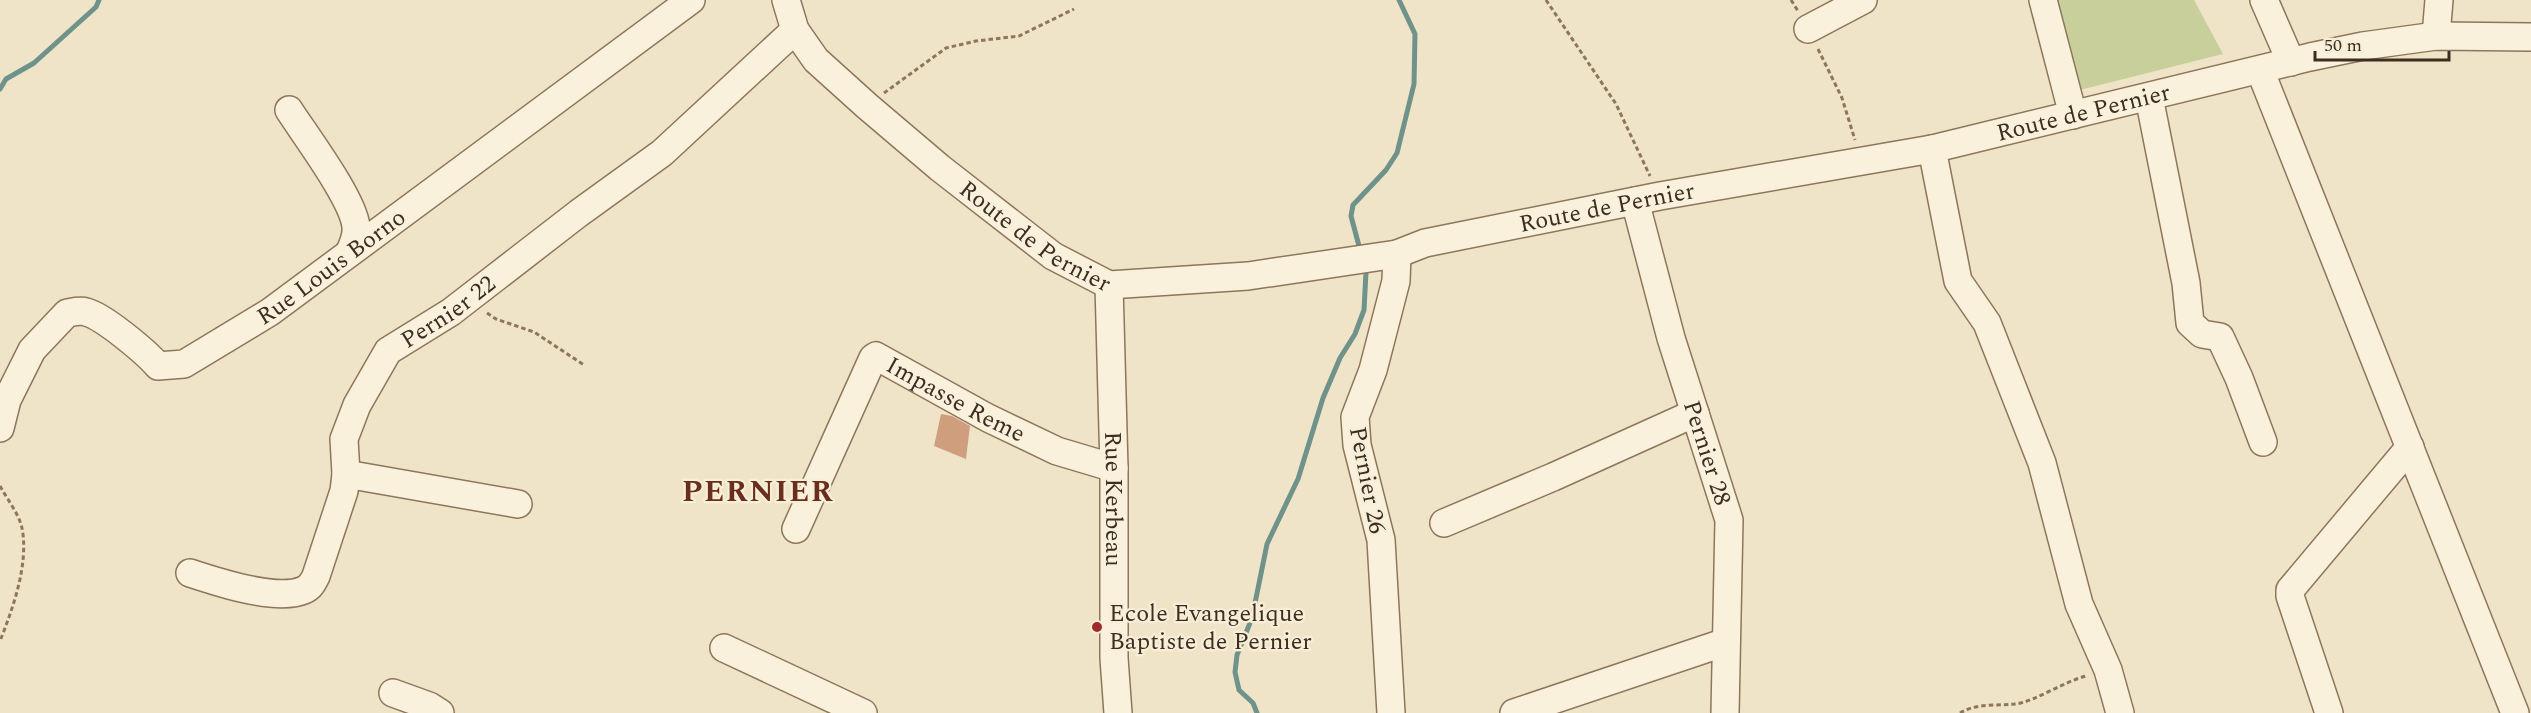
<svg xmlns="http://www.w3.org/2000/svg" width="2531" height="713" font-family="Spectral,serif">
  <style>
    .green { fill: #c9cf9b }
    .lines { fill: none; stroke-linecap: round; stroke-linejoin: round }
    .stream { stroke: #6f938a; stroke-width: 5 }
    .building { fill: #cf9f7d }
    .minor-casing { stroke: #8d765c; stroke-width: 30 }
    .path { stroke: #8d765c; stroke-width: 3; stroke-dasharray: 4.5 3; stroke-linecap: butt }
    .minor { stroke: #faf1dc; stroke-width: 27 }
    .poi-dot { fill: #9e2a2b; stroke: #f7eed8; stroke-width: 2 }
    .labels { text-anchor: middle; stroke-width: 4.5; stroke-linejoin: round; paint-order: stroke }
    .street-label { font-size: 24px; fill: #3d2e20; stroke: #f7eed8 }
    .poi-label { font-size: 24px; fill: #3d2e20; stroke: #f7eed8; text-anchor: start }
    .district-label { font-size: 30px; font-weight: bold; letter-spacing: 1.5px; fill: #6b2e1e; stroke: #f7eed8 }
  </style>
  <rect width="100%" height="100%" fill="#f0e4c8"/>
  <path class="green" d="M 2036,0 L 2194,0 L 2223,54 L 2064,94 Z"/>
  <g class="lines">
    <path class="stream" d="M 0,89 L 6,79 L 34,63 L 96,7 L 99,0
      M 1359,246 L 1351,216 L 1353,205 L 1386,170 L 1397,153 L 1414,84 L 1415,34 L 1399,0
      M 1257,713 L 1253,703 L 1239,690 L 1235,672 L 1237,655 L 1252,618 L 1267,544 L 1298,479 L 1323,398 L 1340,358 L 1355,334 L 1364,310 L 1366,272"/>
  </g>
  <path class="building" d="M 941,414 L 952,416 L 970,426 L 966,459 L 934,446 Z"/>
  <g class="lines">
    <g class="minor-casing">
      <g id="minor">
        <path id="s1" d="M 786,0 L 795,30 L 816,60 L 867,106 L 940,168 L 1053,256 L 1109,285 L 1248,276 L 1397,254 L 1425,243 L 1660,196 L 1932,149 L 2310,57 L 2363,46 L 2436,36 L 2531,37"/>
        <path d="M 2043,0 L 2073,115"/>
        <path d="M 2264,0 L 2291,62"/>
        <path d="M 1808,29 L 1863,0"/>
        <path d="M 2436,36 L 2439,0"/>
        <path d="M 2260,70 L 2515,713"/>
        <path d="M 2149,97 L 2186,283 L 2190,323 L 2202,334 L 2220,337 L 2239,378 L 2263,442"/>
        <path d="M 289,110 C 305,135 354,200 356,227 C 357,237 353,245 349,253"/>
        <path d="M 1932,149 L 1958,281 L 1987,323 L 2042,463 L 2079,604 L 2108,670 L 2120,713"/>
        <path id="s2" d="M 1635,201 L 1671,338 L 1729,520 L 1725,713"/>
        <path id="s3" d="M 1109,285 L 1114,468 L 1114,658 L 1118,713"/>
        <path id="s4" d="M 0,428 L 7,400 L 32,350 L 67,313 C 73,312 80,310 86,312 C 103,316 146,352 158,366 L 184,364 L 270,312 L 691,0"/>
        <path d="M 346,474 L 518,504"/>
        <path d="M 1444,523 L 1553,477 L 1695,413"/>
        <path id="s5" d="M 796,529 L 873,358 L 876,356 L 988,418 L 1057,451 L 1114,468"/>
        <path id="s6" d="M 190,573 C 217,582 277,602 304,590 C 311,587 313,582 316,576 L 344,491 L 346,474 L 344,439 L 357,405 L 388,351 L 451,312 L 579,213 L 662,153 L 795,30"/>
        <path d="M 724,648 L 863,713"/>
        <path d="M 393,693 L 429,706 L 440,713"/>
        <path d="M 1391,713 L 1381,540 L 1357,445 L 1355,417 L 1373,370 L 1396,281 L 1397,254"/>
        <path d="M 1514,713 L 1726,642"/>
        <path d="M 2329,713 L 2290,596 L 2290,590 L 2410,447"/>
      </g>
    </g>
    <path class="path" d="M 1546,0 L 1616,104 L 1650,176
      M 1791,0 L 1798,11
      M 1818,49 L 1842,98 L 1855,140
      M 884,93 L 946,48 L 976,41 L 1019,36 L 1074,9
      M 487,313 L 496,319 L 534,332 L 584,365
      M 0,486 C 7,499 19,514 22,528 C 29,564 13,608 0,641
      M 1960,713 C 1976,703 1997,706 2015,704 C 2034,702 2063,682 2086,676"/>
    <use href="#minor" class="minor"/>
  </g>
  <circle class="poi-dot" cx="1097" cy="627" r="6"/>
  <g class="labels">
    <g class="street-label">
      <text dy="8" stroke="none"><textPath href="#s1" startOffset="1430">Route de Pernier</textPath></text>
      <text dy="8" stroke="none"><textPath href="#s1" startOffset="944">Route de Pernier</textPath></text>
      <text dy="8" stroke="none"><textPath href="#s1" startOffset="350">Route de Pernier</textPath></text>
      <text dy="8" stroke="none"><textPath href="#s4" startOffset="448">Rue Louis Borno</textPath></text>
      <text dy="8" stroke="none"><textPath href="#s6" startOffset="448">Pernier 22</textPath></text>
      <text dy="8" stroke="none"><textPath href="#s5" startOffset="282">Impasse Reme</textPath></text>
      <text dy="8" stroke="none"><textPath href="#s2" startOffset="262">Pernier 28</textPath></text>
      <text transform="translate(1368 480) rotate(79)" y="8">Pernier 26</text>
      <text dy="8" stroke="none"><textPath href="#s3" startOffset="214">Rue Kerbeau</textPath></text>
    </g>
    <g class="poi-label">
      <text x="1109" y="621">Ecole Evangelique<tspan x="1109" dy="28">Baptiste de Pernier</tspan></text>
    </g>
    <g class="district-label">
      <text x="758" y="501">PERNIER</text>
    </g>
  </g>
  <path d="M2315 51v9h134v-9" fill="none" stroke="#3d2e20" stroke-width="3"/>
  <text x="2324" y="51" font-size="18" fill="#3d2e20" stroke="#f7eed8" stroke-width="4.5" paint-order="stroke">50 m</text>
</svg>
